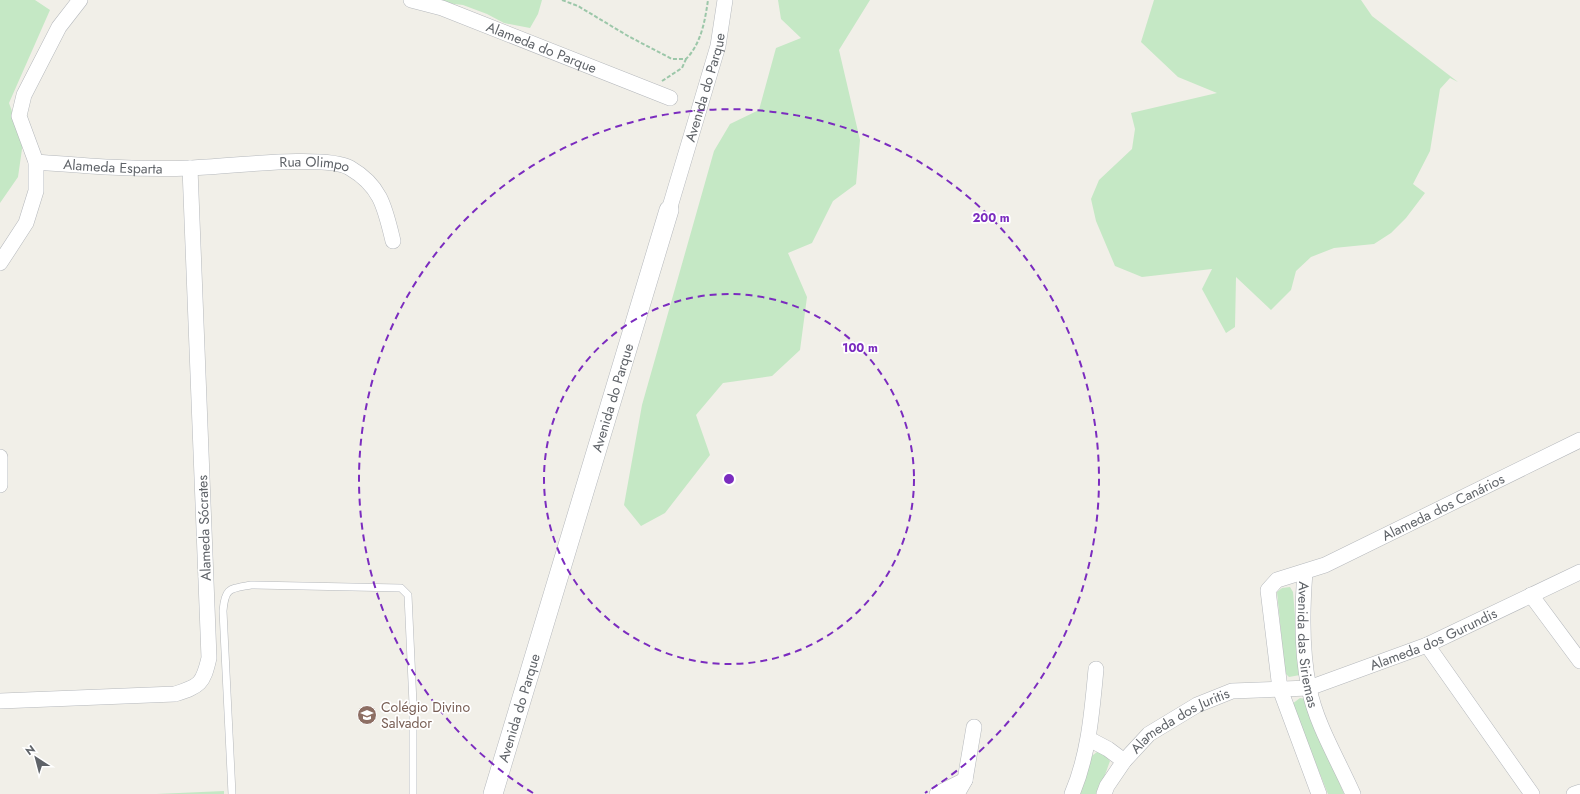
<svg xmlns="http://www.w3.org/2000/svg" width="1580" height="794" font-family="Jost,sans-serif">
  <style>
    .green { fill: #c5e8c5 }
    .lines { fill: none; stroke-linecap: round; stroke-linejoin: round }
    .service-casing { stroke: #b5b8bc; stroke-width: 8 }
    .minor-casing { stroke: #b5b8bc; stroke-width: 16 }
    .tertiary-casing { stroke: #b5b8bc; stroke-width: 20 }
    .path { stroke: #9cc7a9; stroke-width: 2; stroke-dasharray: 4 2; stroke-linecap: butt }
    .service { stroke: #fff; stroke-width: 7 }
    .minor { stroke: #fff; stroke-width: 15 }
    .tertiary { stroke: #fff; stroke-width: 19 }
    .ring { fill: none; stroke: #7b2cbf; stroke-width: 2; stroke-dasharray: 7 5 }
    .labels { text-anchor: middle; stroke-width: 3.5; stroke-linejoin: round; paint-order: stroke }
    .street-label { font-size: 14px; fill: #5f6368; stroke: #fff }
    .education-label { font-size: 14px; fill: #785e54; stroke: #fff; text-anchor: start }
    .centre { fill: #7b2cbf; stroke: #fff; stroke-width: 2 }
    .ring-label { font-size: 12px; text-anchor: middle; font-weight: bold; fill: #7b2cbf; stroke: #fff; stroke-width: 3.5; stroke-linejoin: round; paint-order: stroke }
  </style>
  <rect width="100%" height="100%" fill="#f1efe8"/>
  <path class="green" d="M 0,0 L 35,0 L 50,10 L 9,103 L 23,142 L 18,177 L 0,203 Z
    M 420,0 L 542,0 L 538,14 L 530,28 L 504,23 L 487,14 L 463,5 Z
    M 778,0 L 870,0 L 839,50 L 860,140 L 856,184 L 833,201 L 812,243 L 788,253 L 807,297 L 800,350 L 772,376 L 723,383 L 696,415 L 710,455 L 665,513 L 641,526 L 624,505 L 642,405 L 714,151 L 730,124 L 759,110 L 776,48 L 801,38 L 781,19 Z
    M 1154,0 L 1361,0 L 1372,16 L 1458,82 L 1450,78 L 1440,89 L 1430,151 L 1413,184 L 1425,193 L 1406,218 L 1391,233 L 1374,244 L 1334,248 L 1311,257 L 1296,271 L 1291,290 L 1271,310 L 1236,277 L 1235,327 L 1226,333 L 1202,289 L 1212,269 L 1142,277 L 1115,266 L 1096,221 L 1091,199 L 1099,180 L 1132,149 L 1135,129 L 1131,113 L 1217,93 L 1178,77 L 1141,42 Z
    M 1290,587 L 1293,592 L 1300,675 L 1289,677 L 1285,673 L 1277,592 L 1282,588 Z
    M 1300,698 L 1306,699 L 1344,794 L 1328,794 L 1292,704 Z
    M 1097,752 L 1104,754 L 1110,761 L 1098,794 L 1078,794 L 1089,758 Z
    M 224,791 L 224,794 L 156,794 Z"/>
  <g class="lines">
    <g class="service-casing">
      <path id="service" d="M 232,794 L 223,611 C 225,587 230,589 251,585 L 401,588 L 408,595 L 413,704 L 413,794"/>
    </g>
    <g class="minor-casing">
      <g id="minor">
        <path id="s1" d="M 411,0 L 442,8 L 670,98"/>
        <path id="s2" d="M 36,162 C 87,166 138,170 190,168 C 223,167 326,154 350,168 C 381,186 385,208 393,241"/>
        <path id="s3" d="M 669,210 L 718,46 L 725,0"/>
        <path d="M 0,263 L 26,223 L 36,191 L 36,162 L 19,116 L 24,95 L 59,27 L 80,0"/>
        <path d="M 0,457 L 0,485"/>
        <path id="s4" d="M 1305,572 C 1302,610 1301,650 1309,688 C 1316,724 1338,760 1353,794"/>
        <path d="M 1531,595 L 1580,661"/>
        <path d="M 1427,645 L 1532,794"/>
        <path d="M 0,701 L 175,694 C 200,686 203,684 209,658 L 190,168"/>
        <path d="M 1089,739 L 1108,749 L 1124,761"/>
        <path d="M 937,794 L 965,780"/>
        <path d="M 957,794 L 965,780 L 974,727"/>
        <path d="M 1072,794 C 1089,754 1092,711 1096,669"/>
        <path id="s5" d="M 1104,794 L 1107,786 L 1124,761 L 1149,734 L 1197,705 L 1232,691 L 1309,688 L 1427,645 L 1580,572"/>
        <path id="s6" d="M 1319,794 L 1280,689 L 1268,590 L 1277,580 L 1325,565 L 1580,440"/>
        <path d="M 1574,794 L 1580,792"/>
      </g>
    </g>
    <g class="tertiary-casing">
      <g id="tertiary">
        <path id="s7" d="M 493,794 L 669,210"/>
      </g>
    </g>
    <path class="path" d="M 562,0 L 578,6 L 628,36 L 672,59 L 686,59 C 701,44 705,21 708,0
      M 662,81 L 682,68 L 686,59"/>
    <use href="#service" class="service"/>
    <use href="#minor" class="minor"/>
    <use href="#tertiary" class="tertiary"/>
  </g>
  <g class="ring">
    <circle cx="729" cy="479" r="185"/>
    <path d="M533 793A370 370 0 1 1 925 793"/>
  </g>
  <defs>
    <g id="school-disc" transform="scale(1)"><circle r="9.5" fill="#8d6e63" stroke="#fff"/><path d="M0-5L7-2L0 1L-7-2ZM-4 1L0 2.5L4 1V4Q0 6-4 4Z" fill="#fff"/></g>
  </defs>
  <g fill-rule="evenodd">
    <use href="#school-disc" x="367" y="715"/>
  </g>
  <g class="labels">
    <g class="street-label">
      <text dy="5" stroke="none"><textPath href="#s1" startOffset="139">Alameda do Parque</textPath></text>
      <text dy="5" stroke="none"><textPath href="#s3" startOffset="128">Avenida do Parque</textPath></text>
      <text dy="5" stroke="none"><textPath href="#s2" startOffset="77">Alameda Esparta</textPath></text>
      <text dy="5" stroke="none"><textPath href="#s2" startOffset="279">Rua Olimpo</textPath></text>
      <text dy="5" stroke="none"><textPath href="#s7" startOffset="414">Avenida do Parque</textPath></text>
      <text dy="5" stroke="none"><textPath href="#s6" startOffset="407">Alameda dos Canários</textPath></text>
      <text transform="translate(204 528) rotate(-92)" y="5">Alameda Sócrates</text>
      <text dy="5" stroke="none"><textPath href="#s5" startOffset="380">Alameda dos Gurundis</textPath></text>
      <text dy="5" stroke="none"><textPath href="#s4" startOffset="73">Avenida das Siriemas</textPath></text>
      <text dy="5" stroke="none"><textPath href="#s7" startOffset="90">Avenida do Parque</textPath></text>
      <text dy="5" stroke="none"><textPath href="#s5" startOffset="109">Alameda dos Juritis</textPath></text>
    </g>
    <g class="education-label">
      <text x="381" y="712">Colégio Divino<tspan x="381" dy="16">Salvador</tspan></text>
    </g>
  </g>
  <circle cx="729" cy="479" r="6" class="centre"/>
  <g class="ring-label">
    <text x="991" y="222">200 m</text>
    <text x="860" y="352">100 m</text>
  </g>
  <g transform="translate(36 758) rotate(324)" stroke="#ffffff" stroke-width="3" paint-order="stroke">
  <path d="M0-3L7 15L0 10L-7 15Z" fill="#5f6368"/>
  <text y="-6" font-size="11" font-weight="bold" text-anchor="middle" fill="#5f6368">N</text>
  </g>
</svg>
